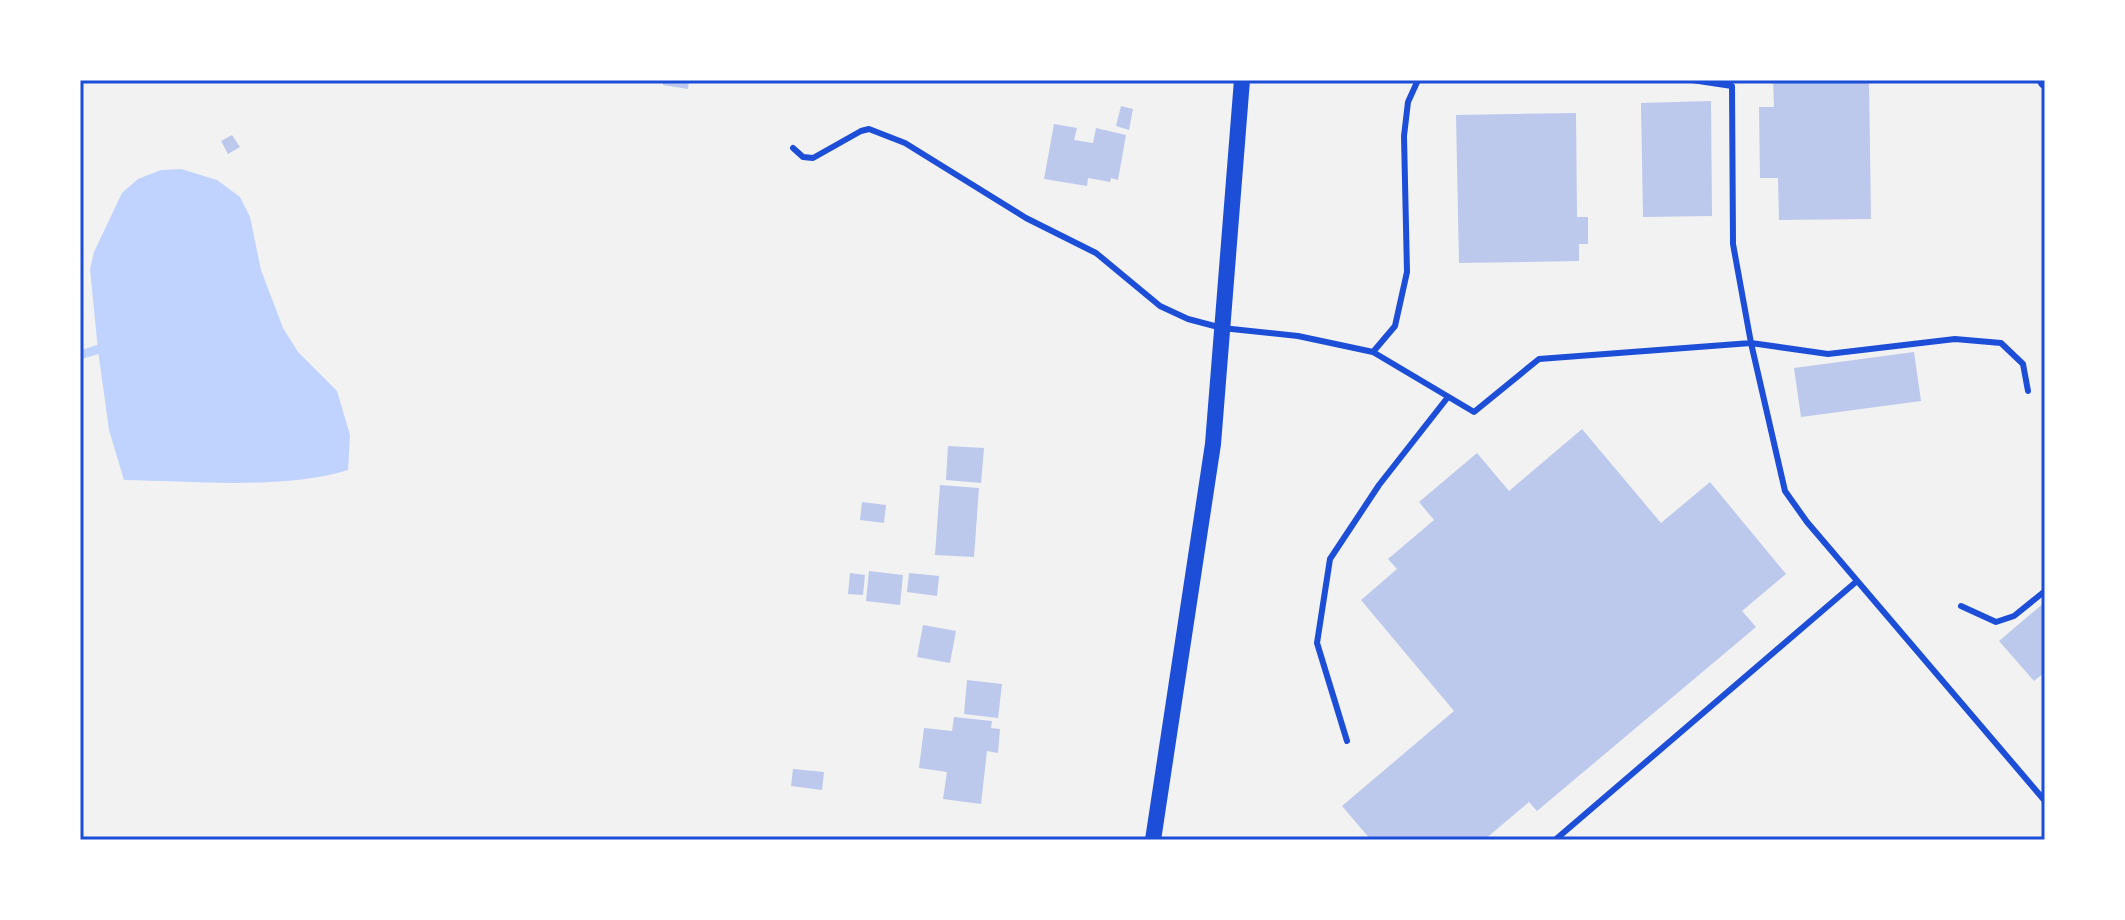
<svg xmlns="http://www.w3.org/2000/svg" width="2125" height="920" font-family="'Work Sans',sans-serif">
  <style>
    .water { fill: #bfd3fe }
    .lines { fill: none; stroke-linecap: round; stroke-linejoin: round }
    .stream { stroke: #bfd3fe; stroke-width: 9 }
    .building { fill: #bdc9ec }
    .service { stroke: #1d4ed8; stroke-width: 6 }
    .tertiary { stroke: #1d4ed8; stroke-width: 14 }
    .secondary { stroke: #1d4ed8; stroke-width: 16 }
    .neatline { fill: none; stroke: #1d4ed8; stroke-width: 3 }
  </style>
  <rect width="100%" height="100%" fill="#f2f2f2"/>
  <path class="water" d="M 181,169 L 217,180 L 240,197 L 250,217 L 261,270 L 283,328 L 298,352 L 337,391 L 350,435 L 348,470 C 284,490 192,481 124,480 L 109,430 L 98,350 L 90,269 L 94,252 L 122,193 L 138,179 L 161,170 Z"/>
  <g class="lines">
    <path class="stream" d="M 80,355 L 109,346"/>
  </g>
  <path class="building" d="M 663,80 L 689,80 L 688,89 L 663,85 Z
    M 1773,80 L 1869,80 L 1871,219 L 1779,220 L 1778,178 L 1760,178 L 1759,107 L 1774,107 Z
    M 1711,101 L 1712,216 L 1643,217 L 1641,103 Z
    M 1121,106 L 1133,109 L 1129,130 L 1116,126 Z
    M 1576,113 L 1577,217 L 1588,217 L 1588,244 L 1579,244 L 1579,261 L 1459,263 L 1456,115 Z
    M 1054,124 L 1077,128 L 1074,140 L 1093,143 L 1096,128 L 1126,135 L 1118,180 L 1111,178 L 1110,182 L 1088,178 L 1087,186 L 1044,179 Z
    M 232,135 L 240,147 L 228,154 L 221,141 Z
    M 1914,352 L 1921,401 L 1801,417 L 1794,368 Z
    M 1582,429 L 1661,523 L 1710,482 L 1786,574 L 1742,611 L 1756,627 L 1537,811 L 1529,802 L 1484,840 L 1371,840 L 1342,806 L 1454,711 L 1361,600 L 1397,569 L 1388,559 L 1434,520 L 1419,502 L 1477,453 L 1509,491 Z
    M 948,446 L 984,448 L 981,483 L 946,480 Z
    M 940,485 L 979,488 L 974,557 L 935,555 Z
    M 862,502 L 886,505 L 884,523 L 860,520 Z
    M 869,571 L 903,575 L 900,605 L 866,601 Z
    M 850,573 L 865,575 L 863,595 L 848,594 Z
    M 909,573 L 939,576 L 937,596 L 907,592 Z
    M 2045,602 L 2045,672 L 2034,681 L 1999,641 Z
    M 923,625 L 956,631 L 950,663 L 917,657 Z
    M 967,680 L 1002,684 L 998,718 L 964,714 Z
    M 954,717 L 992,721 L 991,728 L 1000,729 L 998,753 L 987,751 L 981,804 L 943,799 L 947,772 L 919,768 L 924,728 L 952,731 Z
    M 793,769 L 824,772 L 822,790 L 791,786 Z"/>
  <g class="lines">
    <path class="service" d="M 1692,80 L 1732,86 L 1733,244 L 1751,343 L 1828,354 L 1955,339 L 2001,343 L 2023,364 L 2028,391
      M 793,148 L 803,157 L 813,158 L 861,131 L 869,129 L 905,143 L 1026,218 L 1096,253 L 1160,306 L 1188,319 L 1222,328 L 1298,336 L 1373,352 L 1395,326 L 1407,272 L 1404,136 L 1408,102 L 1418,80
      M 1373,352 L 1474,412 L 1539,359 L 1751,343 L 1785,491 L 1807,522 L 2045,801
      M 1961,606 L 1996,622 L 2014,616 L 2045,591
      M 1347,741 L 1317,643 L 1330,559 L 1379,485 L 1448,397
      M 1555,840 L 1857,581"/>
    <path class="tertiary" d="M 2044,80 L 2045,82"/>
    <path class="secondary" d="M 1153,840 L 1213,444 L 1242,80"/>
  </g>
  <rect width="2125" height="920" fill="none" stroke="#ffffff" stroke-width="164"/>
  <rect x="82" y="82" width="1961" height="756" class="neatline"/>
</svg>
